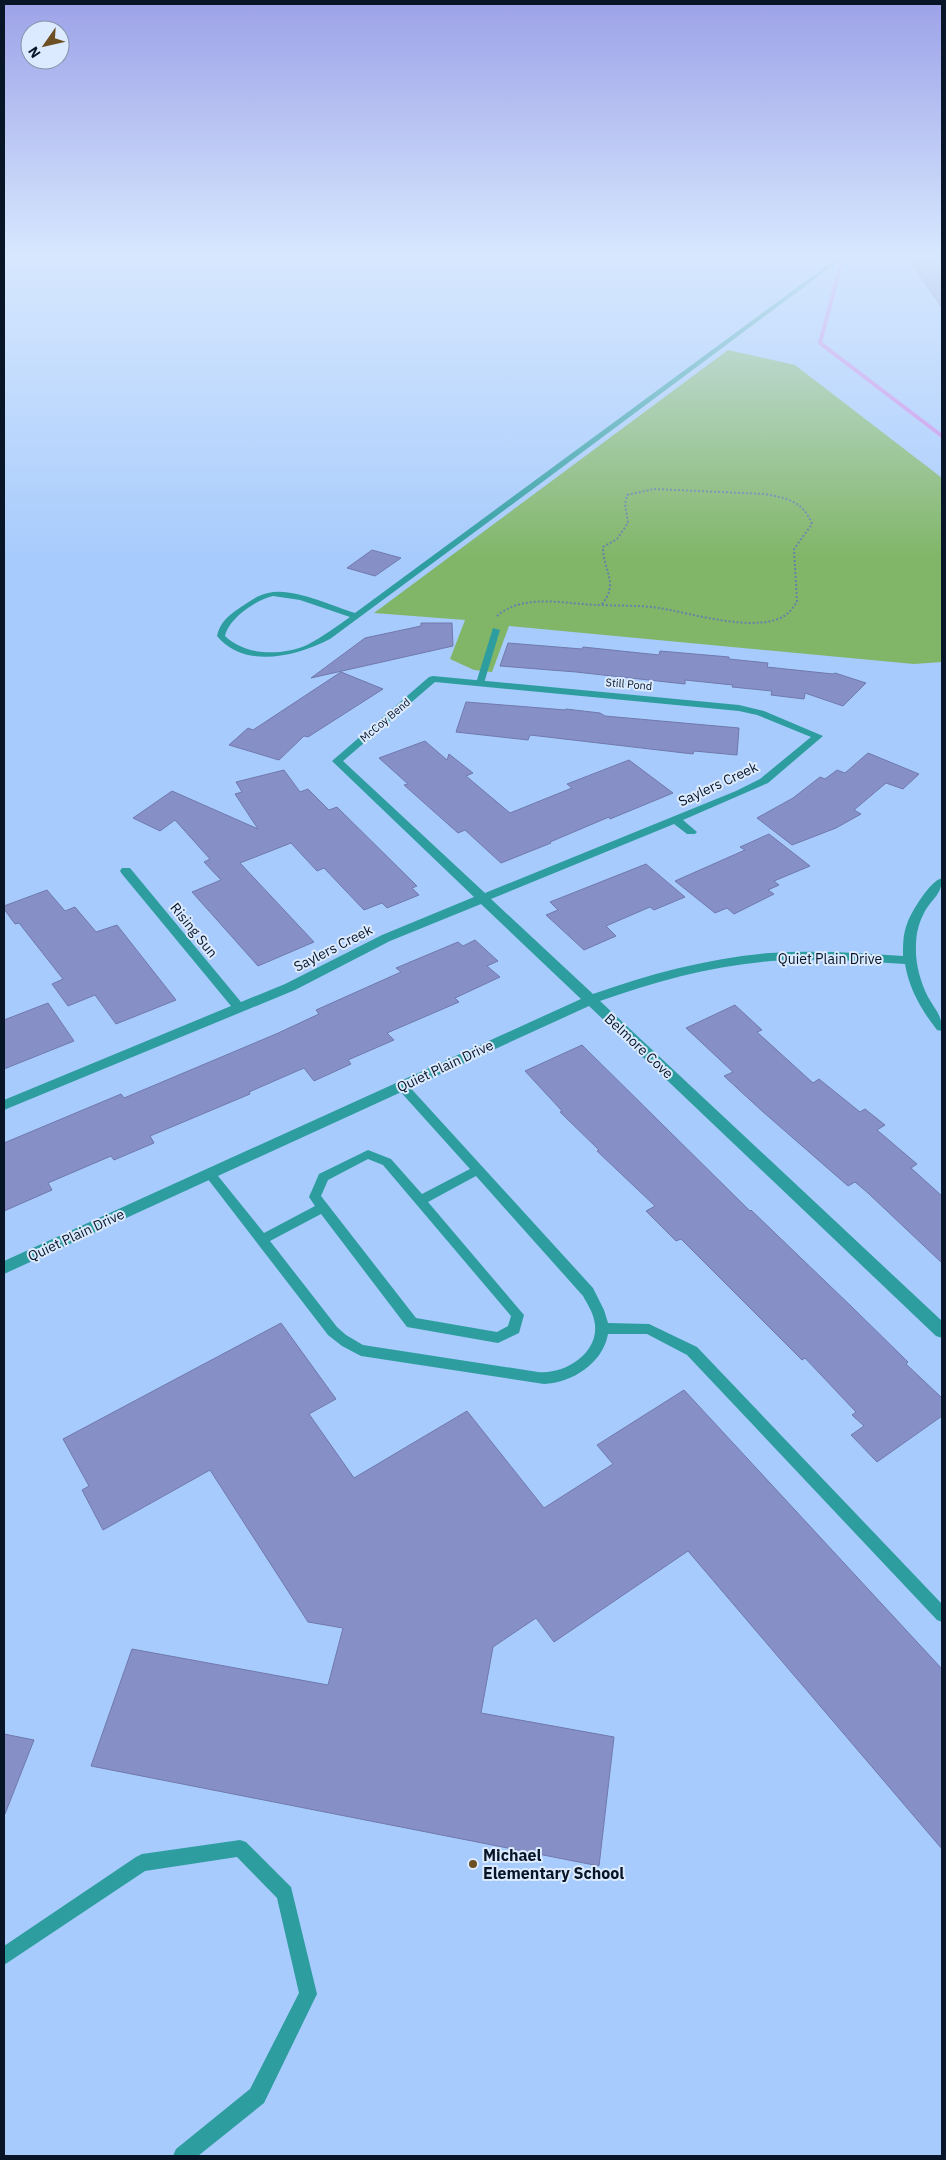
<svg xmlns="http://www.w3.org/2000/svg" width="946" height="2160" font-family="'IBM Plex Sans',sans-serif">
  <style>
    .green { fill: #81b668 }
    .lines { fill: none; stroke-linecap: round; stroke-linejoin: round }
    .stream { stroke: #cd86e7; stroke-width: 4 }
    .building { fill: #8790c6; stroke: #7079ad }
    .path { stroke: #6782a6; stroke-width: 2; stroke-dasharray: 2 2; stroke-linecap: butt }
    .service { fill: #2e9d9f; fill-rule: evenodd }
    .minor { fill: #2e9d9f; fill-rule: evenodd }
    .poi-dot { fill: #6c5023; stroke: #dbeaff; stroke-width: 2 }
    .labels { text-anchor: middle; stroke-width: 4; stroke-linejoin: round; paint-order: stroke }
    .far-street-label { font-size: 11px; fill: #081527; stroke: #dbeaff }
    .street-label { font-size: 14px; fill: #081527; stroke: #dbeaff }
    .near-poi-label { font-size: 16px; font-weight: bold; fill: #081527; stroke: #dbeaff; text-anchor: start }
  </style>
  <rect width="100%" height="100%" fill="#a7cbfc"/>
  <path class="green" d="M 728,350 L 795,365 L 942,478 L 942,662 L 914,664 L 509,626 L 492,672 L 474,670 L 450,659 L 465,620 L 374,613 Z"/>
  <g class="lines">
    <path class="stream" d="M 825,255 L 834,257
      M 842,260 L 820,343 L 942,436"/>
  </g>
  <path class="building" d="M 906,255 L 934,256 L 936,258 L 942,259 L 942,308 Z
    M 372,550 L 401,558 L 375,576 L 347,568 Z
    M 421,623 L 452,623 L 453,646 L 311,678 L 365,638 L 421,626 Z
    M 508,643 L 582,649 L 583,647 L 659,655 L 660,651 L 729,657 L 729,659 L 768,663 L 767,667 L 833,674 L 835,673 L 866,683 L 843,706 L 805,693 L 804,699 L 771,695 L 772,691 L 732,687 L 733,685 L 685,680 L 685,684 L 576,672 L 500,666 Z
    M 341,672 L 383,689 L 308,737 L 304,736 L 279,760 L 229,745 L 248,728 L 253,730 Z
    M 466,702 L 566,710 L 566,709 L 600,713 L 605,716 L 739,728 L 737,755 L 694,751 L 693,754 L 530,735 L 528,740 L 456,732 Z
    M 425,741 L 447,760 L 449,754 L 473,773 L 466,776 L 510,813 L 572,788 L 567,784 L 629,760 L 673,793 L 610,819 L 609,817 L 550,842 L 551,843 L 501,863 L 465,830 L 458,833 L 404,785 L 408,784 L 379,758 Z
    M 868,753 L 919,774 L 903,789 L 886,783 L 854,810 L 861,814 L 836,828 L 792,845 L 757,818 L 793,798 L 820,777 L 825,779 L 837,770 L 845,773 Z
    M 284,770 L 300,792 L 308,789 L 329,810 L 337,807 L 417,886 L 412,888 L 419,895 L 387,908 L 382,903 L 364,910 L 324,868 L 317,871 L 291,843 L 240,863 L 314,942 L 258,966 L 192,892 L 221,880 L 204,862 L 210,859 L 175,820 L 160,831 L 133,818 L 172,791 L 258,829 L 235,794 L 242,792 L 236,782 Z
    M 769,834 L 810,866 L 774,881 L 779,885 L 768,890 L 774,894 L 734,914 L 727,908 L 715,913 L 675,881 L 745,850 L 740,847 Z
    M 646,864 L 685,897 L 654,910 L 650,907 L 606,926 L 616,936 L 584,950 L 546,915 L 558,910 L 550,902 Z
    M 47,890 L 65,911 L 75,907 L 96,932 L 117,925 L 176,1000 L 116,1024 L 95,995 L 68,1006 L 52,984 L 63,979 L 19,923 L 15,924 L 4,909 L 4,906 Z
    M 475,940 L 498,961 L 487,966 L 500,977 L 455,998 L 459,1002 L 387,1033 L 394,1040 L 348,1060 L 351,1064 L 314,1081 L 304,1068 L 249,1092 L 250,1094 L 150,1136 L 154,1143 L 114,1160 L 111,1156 L 48,1183 L 52,1190 L 4,1211 L 4,1143 L 121,1094 L 124,1098 L 276,1034 L 319,1014 L 316,1010 L 401,972 L 396,968 L 458,942 L 463,946 Z
    M 48,1003 L 74,1041 L 4,1069 L 4,1020 Z
    M 735,1005 L 762,1030 L 757,1032 L 813,1083 L 819,1079 L 860,1112 L 865,1109 L 885,1125 L 877,1130 L 917,1164 L 911,1168 L 942,1196 L 942,1263 L 868,1193 L 855,1182 L 848,1186 L 762,1111 L 724,1076 L 733,1072 L 686,1028 Z
    M 582,1045 L 750,1211 L 751,1210 L 853,1308 L 908,1362 L 906,1364 L 942,1398 L 942,1416 L 877,1462 L 851,1435 L 864,1426 L 852,1415 L 856,1412 L 805,1358 L 802,1360 L 681,1239 L 676,1241 L 646,1211 L 655,1206 L 597,1151 L 599,1150 L 560,1112 L 562,1111 L 525,1071 Z
    M 281,1323 L 336,1399 L 309,1414 L 354,1478 L 467,1411 L 544,1508 L 613,1464 L 597,1445 L 684,1390 L 942,1669 L 942,1849 L 688,1551 L 554,1642 L 536,1618 L 493,1647 L 481,1713 L 614,1737 L 599,1866 L 91,1766 L 132,1649 L 328,1685 L 343,1628 L 308,1622 L 210,1470 L 103,1530 L 82,1490 L 89,1486 L 63,1439 Z
    M 4,1734 L 34,1740 L 5,1814 L 4,1814 Z"/>
  <g class="lines">
    <path class="path" d="M 654,489 L 764,494 C 787,498 803,501 812,524 L 794,549 L 797,602 C 794,606 791,611 787,614 C 760,635 691,613 659,608 C 640,605 621,606 601,605 C 620,584 603,571 603,547 L 617,539 L 628,523 L 625,504 L 627,495 Z
      M 497,616 C 524,592 569,605 601,605"/>
    <path class="service" d="M 841,255 L 847,255 L 537,486 L 330,639 C 297,656 245,670 217,636 C 220,622 229,615 241,607 C 250,601 258,595 268,593 C 293,587 331,606 355,613 ZM 273,596 L 300,600 L 350,617 C 336,627 322,637 307,645 C 281,656 246,656 225,636 C 229,618 256,600 273,596 Z
      M 493,628 L 500,630 L 484,683 L 480,685 L 477,685 L 476,683 Z
      M 402,1082 L 406,1083 L 593,1288 L 604,1310 L 608,1323 L 649,1324 L 697,1347 L 942,1604 L 942,1622 L 937,1620 L 687,1355 L 647,1334 L 608,1334 C 603,1363 572,1383 544,1384 L 361,1356 L 342,1346 L 328,1335 L 204,1174 L 206,1171 L 214,1171 L 264,1233 L 315,1206 L 309,1197 L 319,1174 L 368,1150 L 391,1159 L 422,1194 L 470,1169 L 398,1089 L 396,1086 ZM 368,1159 L 383,1165 L 511,1316 L 508,1326 L 497,1332 L 416,1318 L 321,1196 L 328,1180 ZM 476,1176 L 583,1296 C 588,1305 594,1314 595,1325 C 598,1354 564,1375 538,1372 L 363,1345 L 346,1335 L 337,1327 L 270,1241 L 321,1214 L 407,1327 L 498,1343 L 519,1333 L 524,1315 L 428,1202 Z
      M 240,1840 L 246,1842 L 291,1887 L 317,1994 L 264,2103 L 198,2156 L 173,2156 L 176,2149 L 250,2089 L 299,1993 L 277,1898 L 237,1857 L 145,1871 L 4,1965 L 4,1946 L 136,1857 L 142,1854 Z"/>
    <path class="minor" d="M 433,676 L 739,705 L 764,711 L 823,736 L 768,783 L 683,820 L 697,832 L 695,834 L 687,834 L 674,824 L 491,899 L 593,994 C 650,974 709,958 770,953 C 814,950 859,953 903,956 C 903,945 903,934 907,924 C 911,912 930,881 942,878 C 942,894 933,898 925,911 C 919,922 916,933 916,945 C 915,962 920,981 928,997 C 936,1011 942,1015 942,1031 L 937,1030 C 922,1011 909,989 905,964 C 860,961 815,958 771,961 C 712,966 655,981 600,1001 L 942,1321 L 942,1338 L 936,1336 L 589,1006 L 4,1274 L 4,1261 L 581,999 L 481,904 L 390,941 L 295,990 L 4,1110 L 4,1100 L 231,1006 L 122,874 L 120,871 L 122,868 L 130,868 L 241,1002 L 285,984 L 382,935 L 474,897 L 332,761 L 429,677 ZM 435,682 L 739,711 L 757,715 L 811,737 L 760,779 L 736,791 L 485,893 L 343,761 Z"/>
  </g>
  <linearGradient id="sky" x2="0" y2="1"><stop stop-color="#9da2e8"/><stop offset="0.46" stop-color="#d7e8fe"/><stop offset="1" stop-color="#d7e8fe" stop-opacity="0"/></linearGradient>
  <rect width="946" height="557" fill="url(#sky)"/>
  <circle class="poi-dot" cx="473" cy="1864" r="5"/>
  <g class="labels">
    <g class="far-street-label">
      <text transform="translate(629 684) rotate(5)" y="4">Still Pond</text>
      <text transform="translate(385 720) rotate(-40)" y="4">McCoy Bend</text>
    </g>
    <g class="street-label">
      <text transform="translate(718 784) rotate(-25)" y="5">Saylers Creek</text>
      <text transform="translate(194 930) rotate(51)" y="5">Rising Sun</text>
      <text transform="translate(333 948) rotate(-27)" y="5">Saylers Creek</text>
      <text x="830" y="964">Quiet Plain Drive</text>
      <text transform="translate(639 1046) rotate(43)" y="5">Belmore Cove</text>
      <text transform="translate(445 1066) rotate(-25)" y="5">Quiet Plain Drive</text>
      <text transform="translate(76 1235) rotate(-25)" y="5">Quiet Plain Drive</text>
    </g>
    <g class="near-poi-label">
      <text x="483" y="1861">Michael<tspan x="483" dy="18">Elementary School</tspan></text>
    </g>
  </g>
  <rect width="946" height="2160" fill="none" stroke="#081527" stroke-width="10"/>
  <g transform="translate(45 45) rotate(236)"><circle r="24" fill="#dbeaff" stroke="#8795a9"/>
  <path d="M0-4L9 19L0 12L-9 19Z" fill="#6c5023"/>
  <text y="-8" font-size="14" font-weight="bold" text-anchor="middle" fill="#081527">N</text>
  </g>
</svg>
